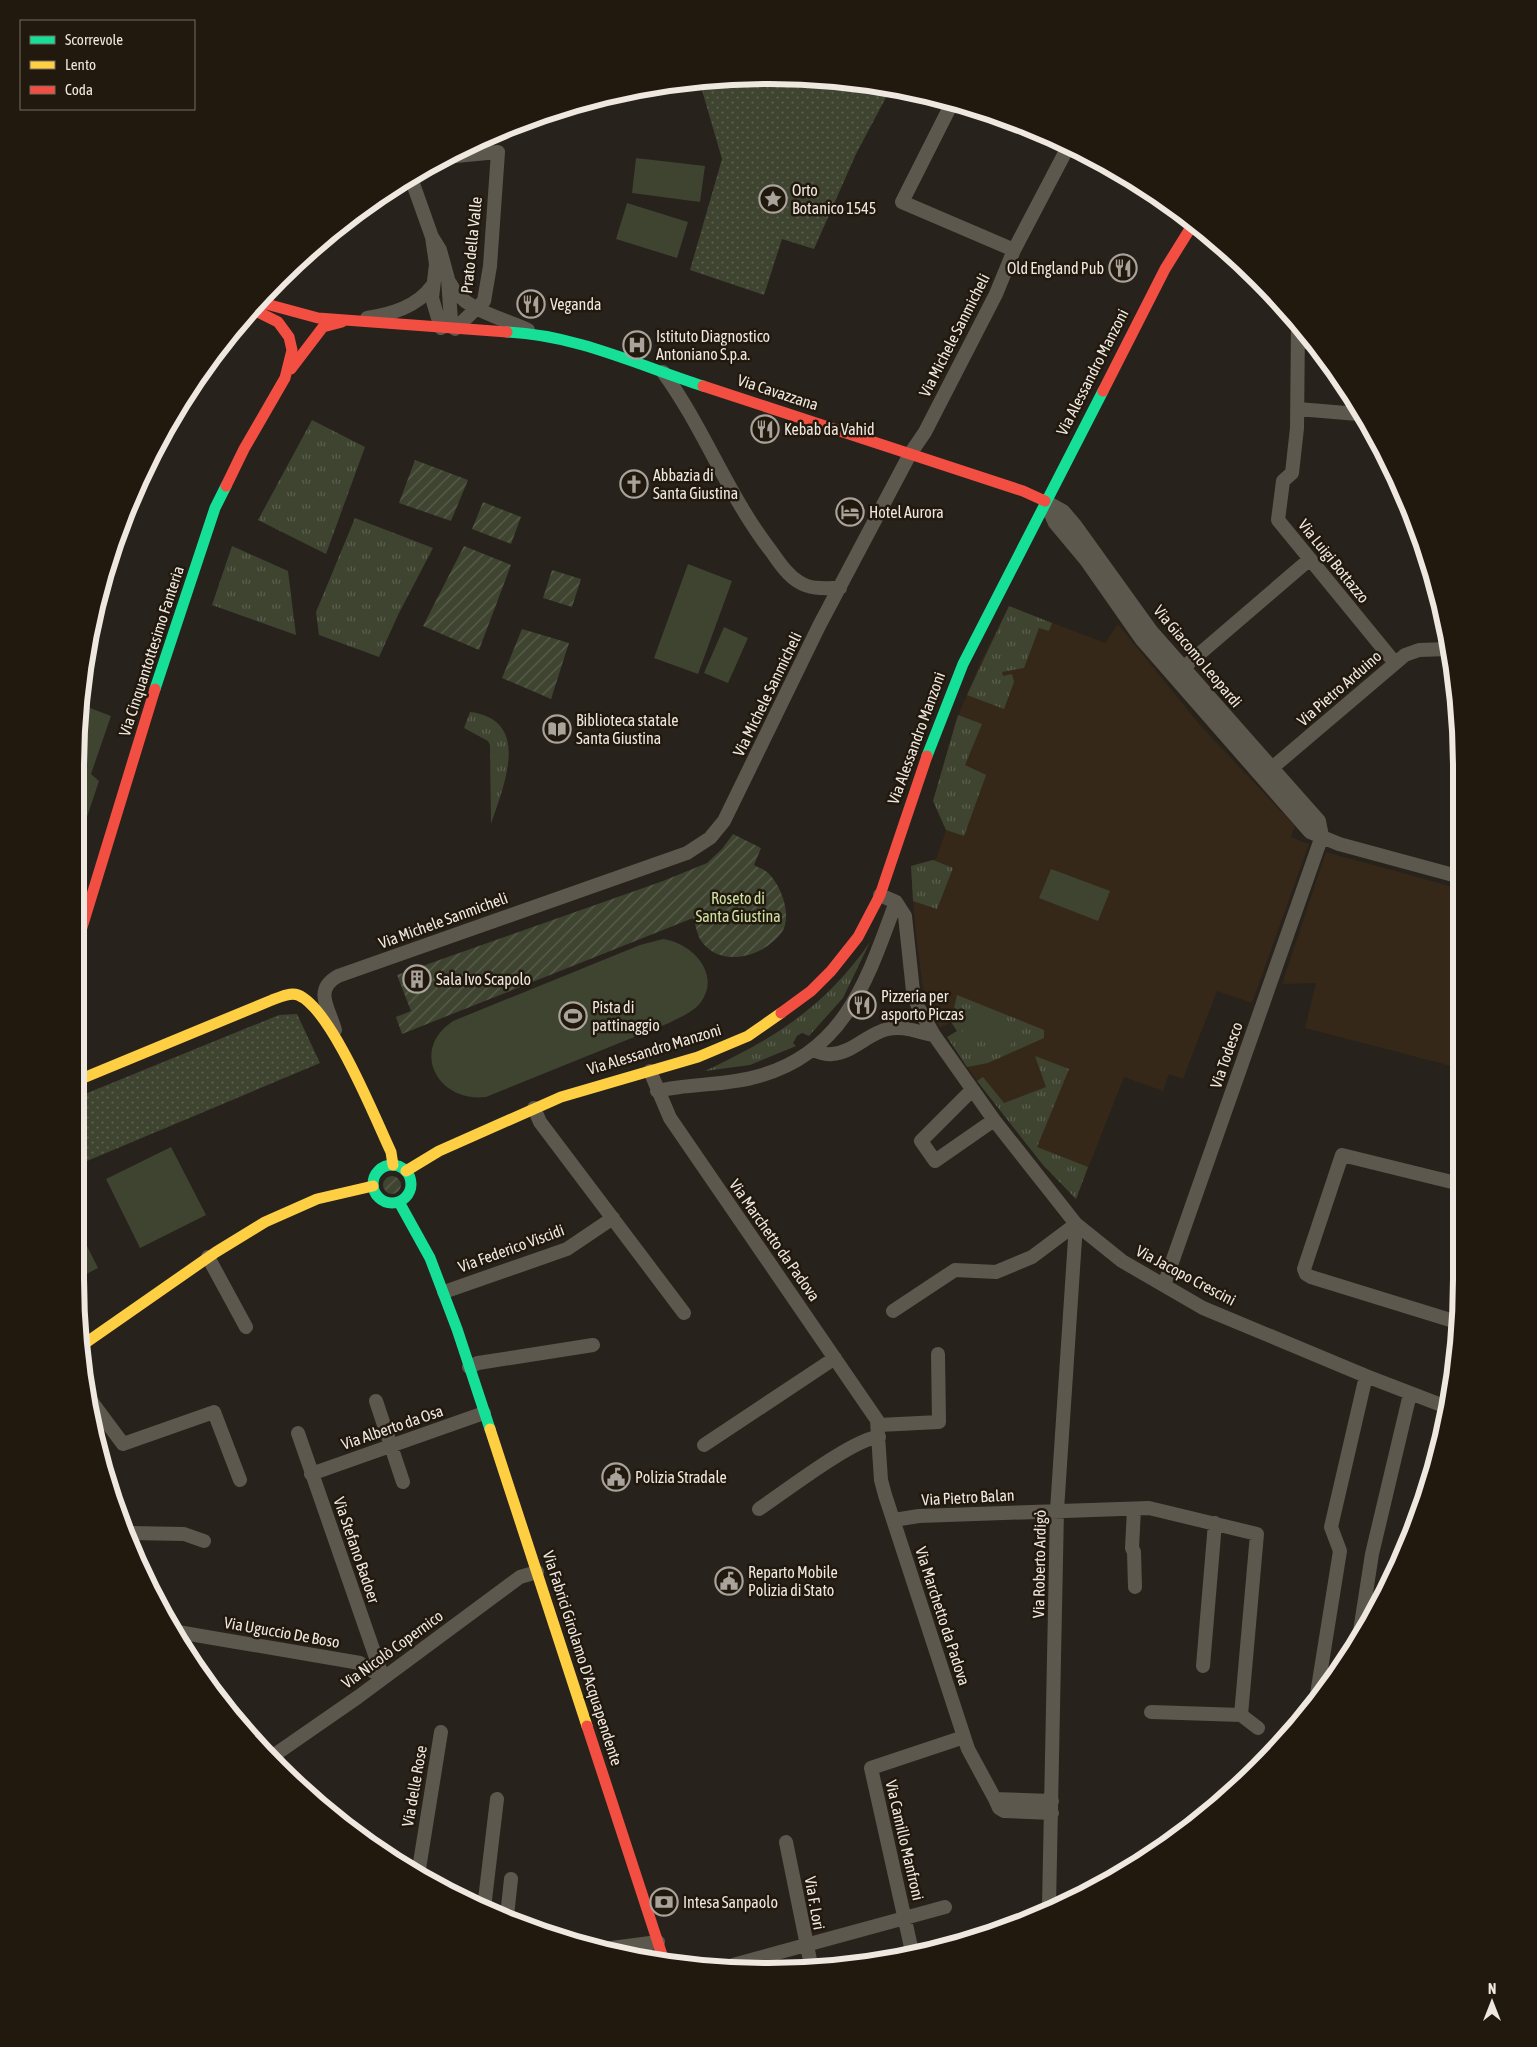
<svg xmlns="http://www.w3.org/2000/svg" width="1537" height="2047" font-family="'Asap Condensed',sans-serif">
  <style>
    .built { fill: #352819 }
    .grass { fill: url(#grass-tufts) }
    .park { fill: url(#park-dots) }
    .garden { fill: url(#garden-furrows) }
    .pitch { fill: #3f4431 }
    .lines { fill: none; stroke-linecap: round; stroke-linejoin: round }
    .street { stroke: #5d584d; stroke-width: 14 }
    .fast { stroke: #16e098; stroke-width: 11 }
    .slow { stroke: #ffcf43; stroke-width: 11 }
    .jam { stroke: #f24e42; stroke-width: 11 }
    .labels { text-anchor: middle; stroke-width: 5; stroke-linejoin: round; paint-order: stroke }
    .poi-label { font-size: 16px; fill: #efe8e0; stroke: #22190e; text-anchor: start }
    .street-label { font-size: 16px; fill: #efe8e0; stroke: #22190e }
    .park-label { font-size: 16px; fill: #cfe1a4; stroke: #22190e }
    .rim { fill: none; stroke: #efe8e0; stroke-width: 6 }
  </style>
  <defs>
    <pattern id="grass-tufts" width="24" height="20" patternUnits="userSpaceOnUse" patternTransform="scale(1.25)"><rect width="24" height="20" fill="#3f4431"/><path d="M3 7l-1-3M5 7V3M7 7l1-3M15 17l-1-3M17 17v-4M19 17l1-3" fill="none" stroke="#5b5f4f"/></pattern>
    <pattern id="park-dots" width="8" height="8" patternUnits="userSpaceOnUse" patternTransform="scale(1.25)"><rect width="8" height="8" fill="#3f4431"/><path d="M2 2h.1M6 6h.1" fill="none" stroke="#5b5f4f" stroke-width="1.8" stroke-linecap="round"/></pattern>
    <pattern id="garden-furrows" width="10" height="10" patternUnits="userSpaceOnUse" patternTransform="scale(1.25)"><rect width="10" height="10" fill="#3f4431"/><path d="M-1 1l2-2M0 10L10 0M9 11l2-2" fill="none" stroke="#5b5f4f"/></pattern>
  </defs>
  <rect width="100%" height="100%" fill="#27221c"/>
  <path class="built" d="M 1009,606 L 1105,643 L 1118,624 L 1200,725 L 1295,826 L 1291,837 L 1309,844 L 1252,1003 L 1217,991 L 1183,1079 L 1169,1074 L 1163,1091 L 1124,1077 L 1076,1199 L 1043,1165 L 977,1081 L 947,1037 L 957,1031 L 951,1022 L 940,1028 L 937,1022 L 924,997 L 915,926 L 911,866 L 936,859 L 947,828 L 933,801 L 956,721 L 980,663 Z
    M 1326,852 L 1457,888 L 1459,1068 L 1305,1028 L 1316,983 L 1282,984 Z"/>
  <path class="grass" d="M 312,420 L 365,447 L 326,554 L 258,520 Z
    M 355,518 L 433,548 L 398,615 L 379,657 L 319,635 L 316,612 Z
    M 232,546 L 288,571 L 296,635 L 212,605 Z
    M 1009,606 L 1052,623 L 1049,631 L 1039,628 L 1024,668 L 1002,672 L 1003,676 L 1012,674 L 1014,682 L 1004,709 L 967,695 Z
    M 470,712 C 533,720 503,787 491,824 L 490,745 L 488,741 L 464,728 Z
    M 958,715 L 982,724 L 965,765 L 986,775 L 964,836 L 946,830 L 933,801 Z
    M 933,860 L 953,868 L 937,909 L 913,901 L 911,866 Z
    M 870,942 L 843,998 L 809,1036 L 802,1033 L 797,1036 L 793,1043 L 796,1046 L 750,1065 L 705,1071 C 775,1038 825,1007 870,942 Z
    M 957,995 L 1044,1030 L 1044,1038 L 988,1063 L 967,1067 L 947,1037 L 957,1031 L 951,1022 Z
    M 1035,1056 L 1069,1069 L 1037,1147 L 1088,1167 L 1076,1199 L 1043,1165 L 977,1081 L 983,1077 L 1004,1103 L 1046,1087 Z"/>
  <path class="park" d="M 723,76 L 859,81 L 891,88 L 856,154 L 814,249 L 782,239 L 764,295 L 690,270 L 722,159 L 699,80 Z
    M 297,1014 L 320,1063 L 75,1166 L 75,1098 L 279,1015 Z"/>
  <path class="garden" d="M 415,460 L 468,480 L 451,521 L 399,503 Z
    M 483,502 L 521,517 L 511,544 L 472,529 Z
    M 464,546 L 511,565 L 479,650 L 423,626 Z
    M 552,570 L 581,579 L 572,607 L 543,598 Z
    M 522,629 L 569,643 L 551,699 L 502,678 Z
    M 733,834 L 761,848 L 754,865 C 759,868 767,870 770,875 C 782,888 792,916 782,932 C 765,956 722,969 702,942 C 697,936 696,925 693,918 L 402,1034 L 396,1017 L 411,1011 L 397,975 L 663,881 L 707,863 L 722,849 Z
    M383 1185a9 9 0 1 1 18 0a9 9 0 1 1-18 0Z"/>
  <path class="pitch" d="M 636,158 L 705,166 L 700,202 L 632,193 Z
    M 627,203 L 688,222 L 677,258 L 616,239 Z
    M 688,564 L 732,581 L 698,674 L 654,658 Z
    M 724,627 L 748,638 L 728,683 L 704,673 Z
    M 80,704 L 111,716 L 91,774 L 99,781 L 84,826 L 76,831 L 76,723 Z
    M 1051,869 L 1110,891 L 1098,921 L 1039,898 Z
    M 663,939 C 690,942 722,973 701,1002 C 694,1012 680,1017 669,1023 L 486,1097 C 438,1103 409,1050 453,1021 L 640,945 Z
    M 972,1008 L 1018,1026 L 1008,1052 L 962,1033 Z
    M 171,1147 L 206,1215 L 140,1248 L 106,1179 Z
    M 75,1222 L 98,1268 L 75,1280 Z"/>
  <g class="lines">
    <path class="street" d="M 952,103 L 902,202 L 1014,250
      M 445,157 L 498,152 L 490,266 L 484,301 L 455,329
      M 411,178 L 432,237 L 436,264 L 432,298 L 441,328 L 451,321 L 448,279 L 440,250 L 432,237
      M 450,283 C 462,310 503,318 528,330
      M 367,318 C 391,314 417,307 432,286
      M 1298,325 L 1297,428 L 1292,473 L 1283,481 L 1278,520 L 1395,663
      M 1298,341 L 1316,343
      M 663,372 C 704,428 728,496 771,551 C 779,562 787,575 799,582 C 811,590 826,588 840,588
      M 1298,409 L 1358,414
      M 1045,501 L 1055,523 L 1086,560 L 1142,640 L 1310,832 L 1339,844 L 1457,876
      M 1045,501 L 1063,511 L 1075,525 L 1152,632 L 1319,821 L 1322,836
      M 1176,674 L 1310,559
      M 1266,773 L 1405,655 L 1419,650 L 1448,649
      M 880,895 L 896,902 L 905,916 L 913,991 L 918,1007 L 934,1035 L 994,1120 L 1076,1224 L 1122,1261 L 1203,1308 L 1366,1376 L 1444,1406
      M 335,1030 C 329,1008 313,990 338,976 L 687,853 L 710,838 L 724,821 L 819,626 L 910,454 L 925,432 L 996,294 L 1014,250 L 1068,147
      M 813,1050 C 818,1052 826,1055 832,1054 C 853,1053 868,1033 888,1029 C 904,1025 919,1033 934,1035
      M 650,1071 L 670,1118 L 877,1420 L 881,1480 L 885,1495 L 968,1749 L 995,1799
      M 972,1090 L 921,1141 L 935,1161 L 994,1120
      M 657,1091 C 691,1083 726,1086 759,1076 C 846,1052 868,977 896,902
      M 534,1108 L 540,1122 L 684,1313
      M 1460,1184 L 1342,1155 L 1304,1269 L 1306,1274 L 1311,1277 L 1460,1323
      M 208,1257 L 246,1327
      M 1164,1285 L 1322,836
      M 444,1292 L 567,1249 L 613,1218
      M 893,1311 L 955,1270 L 996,1272 L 1032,1257 L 1076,1224
      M 469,1367 L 478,1363 L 593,1345
      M 91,1401 L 123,1444 L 214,1412 L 240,1480
      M 376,1401 L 403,1482
      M 879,1425 L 939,1422 L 938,1354
      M 298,1433 L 383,1678
      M 704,1445 L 835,1358
      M 311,1474 L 484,1413
      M 114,1495 L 115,1496
      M 759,1509 C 783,1493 854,1438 879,1437
      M 1134,1509 L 1132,1548 L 1134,1552 L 1135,1587
      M 894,1520 L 919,1516 L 1149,1508 L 1257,1534 L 1241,1715 L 1151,1712
      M 130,1533 L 184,1534 L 204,1541
      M 172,1631 L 360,1663 L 383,1678
      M 1360,1631 L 1372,1554 L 1410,1394
      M 1203,1666 L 1215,1523
      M 1316,1700 L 1340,1551 L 1331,1527 L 1366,1376
      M 1241,1715 L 1258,1728
      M 270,1758 L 358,1697 L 520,1577 L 537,1572
      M 1052,1813 L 1004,1811 L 999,1808 L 995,1799 L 1052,1801
      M 786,1842 L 812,1970
      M 418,1875 L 441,1732
      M 1049,1906 L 1057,1510 L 1076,1224
      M 484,1908 L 497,1799
      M 507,1916 L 511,1879
      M 604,1949 L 658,1942
      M 913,1956 L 871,1768 L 964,1737
      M 733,1965 L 945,1907"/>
    <path class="fast" d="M 507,332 C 576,335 638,365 703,386
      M 155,689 L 215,508 L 226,486
      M 927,756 L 963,664 L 1103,391
      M373 1184a19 19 0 1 1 38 0a19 19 0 1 1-38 0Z
      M 399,1202 L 430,1258 L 457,1329 L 490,1429"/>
    <path class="slow" d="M 76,1081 L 272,1000 C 280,997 290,992 298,995 C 331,1008 375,1118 391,1152 L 393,1165
      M 406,1171 L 439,1151 L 561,1097 L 698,1057 L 748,1036 L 781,1013
      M 84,1344 L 216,1252 L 265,1222 L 317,1199 L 373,1186
      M 490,1429 L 587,1726"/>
    <path class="jam" d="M 259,302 L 318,318 L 507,332
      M 291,369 L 323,327 L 342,322
      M 703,386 L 1023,491 L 1045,501
      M 1103,391 L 1165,269 L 1193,224
      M 226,486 L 244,449 L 285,378 L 292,350 L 289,337 L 278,322 L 254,310
      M 76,947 L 155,689
      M 781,1013 L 811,991 L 831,971 L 858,937 L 880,895 L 927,756
      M 587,1726 L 664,1961"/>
  </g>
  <defs>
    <g id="sight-ring" transform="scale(1.4375)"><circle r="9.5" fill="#22190e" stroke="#a9a39b" stroke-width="1.5"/><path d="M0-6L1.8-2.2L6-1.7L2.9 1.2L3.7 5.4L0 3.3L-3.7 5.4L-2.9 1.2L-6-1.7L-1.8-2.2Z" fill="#a9a39b"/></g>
    <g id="restaurant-ring" transform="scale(1.4375)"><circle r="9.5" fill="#22190e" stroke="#a9a39b" stroke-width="1.5"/><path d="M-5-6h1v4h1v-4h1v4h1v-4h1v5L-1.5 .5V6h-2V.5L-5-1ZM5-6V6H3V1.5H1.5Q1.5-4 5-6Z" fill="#a9a39b"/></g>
    <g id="hospital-ring" transform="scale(1.4375)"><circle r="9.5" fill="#22190e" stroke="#a9a39b" stroke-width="1.5"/><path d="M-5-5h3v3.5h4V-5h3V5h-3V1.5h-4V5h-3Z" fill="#a9a39b"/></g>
    <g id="church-ring" transform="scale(1.4375)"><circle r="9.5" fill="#22190e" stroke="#a9a39b" stroke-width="1.5"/><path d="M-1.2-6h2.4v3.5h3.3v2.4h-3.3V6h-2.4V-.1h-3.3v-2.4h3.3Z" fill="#a9a39b"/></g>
    <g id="hotel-ring" transform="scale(1.4375)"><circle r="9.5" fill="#22190e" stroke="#a9a39b" stroke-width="1.5"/><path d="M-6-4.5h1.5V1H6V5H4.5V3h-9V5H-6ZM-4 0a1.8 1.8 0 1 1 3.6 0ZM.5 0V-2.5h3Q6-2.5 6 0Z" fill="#a9a39b"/></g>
    <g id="library-ring" transform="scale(1.4375)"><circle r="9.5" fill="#22190e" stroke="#a9a39b" stroke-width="1.5"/><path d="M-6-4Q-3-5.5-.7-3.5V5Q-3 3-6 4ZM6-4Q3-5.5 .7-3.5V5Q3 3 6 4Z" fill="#a9a39b"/></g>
    <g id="building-ring" transform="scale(1.4375)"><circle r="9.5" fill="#22190e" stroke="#a9a39b" stroke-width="1.5"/><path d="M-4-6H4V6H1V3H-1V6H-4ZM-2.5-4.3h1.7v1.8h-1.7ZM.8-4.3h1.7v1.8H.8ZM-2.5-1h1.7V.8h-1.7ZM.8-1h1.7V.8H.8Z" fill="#a9a39b"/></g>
    <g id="stadium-ring" transform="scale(1.4375)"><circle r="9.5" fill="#22190e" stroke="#a9a39b" stroke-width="1.5"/><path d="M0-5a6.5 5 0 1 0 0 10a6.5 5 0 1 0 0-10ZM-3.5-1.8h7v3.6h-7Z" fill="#a9a39b"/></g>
    <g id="civic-ring" transform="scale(1.4375)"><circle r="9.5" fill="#22190e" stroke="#a9a39b" stroke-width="1.5"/><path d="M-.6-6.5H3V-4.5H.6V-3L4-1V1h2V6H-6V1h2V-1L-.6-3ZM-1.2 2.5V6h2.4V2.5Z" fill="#a9a39b"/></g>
    <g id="bank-ring" transform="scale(1.4375)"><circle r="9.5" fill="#22190e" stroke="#a9a39b" stroke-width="1.5"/><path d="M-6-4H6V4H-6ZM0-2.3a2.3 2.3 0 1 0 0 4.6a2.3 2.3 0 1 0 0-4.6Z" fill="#a9a39b"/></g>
  </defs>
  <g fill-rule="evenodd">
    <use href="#sight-ring" x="773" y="199"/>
    <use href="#restaurant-ring" x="1123" y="268"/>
    <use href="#restaurant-ring" x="531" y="304"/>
    <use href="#hospital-ring" x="637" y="345"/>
    <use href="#restaurant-ring" x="765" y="429"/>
    <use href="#church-ring" x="634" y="484"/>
    <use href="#hotel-ring" x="850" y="512"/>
    <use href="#library-ring" x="557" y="729"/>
    <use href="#building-ring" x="417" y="979"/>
    <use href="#restaurant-ring" x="862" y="1005"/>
    <use href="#stadium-ring" x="573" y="1016"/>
    <use href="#civic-ring" x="616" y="1477"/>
    <use href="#civic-ring" x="729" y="1581"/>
    <use href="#bank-ring" x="664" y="1902"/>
  </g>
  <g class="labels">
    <g class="poi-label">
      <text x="792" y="196">Orto<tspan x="792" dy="18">Botanico 1545</tspan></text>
      <text x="1104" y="274" text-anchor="end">Old England Pub</text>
      <text x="550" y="310">Veganda</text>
      <text x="656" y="342">Istituto Diagnostico<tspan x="656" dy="18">Antoniano S.p.a.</tspan></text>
      <text x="784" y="435">Kebab da Vahid</text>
      <text x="653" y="481">Abbazia di<tspan x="653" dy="18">Santa Giustina</tspan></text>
      <text x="869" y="518">Hotel Aurora</text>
      <text x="576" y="726">Biblioteca statale<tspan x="576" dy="18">Santa Giustina</tspan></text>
      <text x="436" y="985">Sala Ivo Scapolo</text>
      <text x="881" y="1002">Pizzeria per<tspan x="881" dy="18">asporto Piczas</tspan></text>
      <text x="592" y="1013">Pista di<tspan x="592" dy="18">pattinaggio</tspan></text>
      <text x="635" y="1483">Polizia Stradale</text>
      <text x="748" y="1578">Reparto Mobile<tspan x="748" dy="18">Polizia di Stato</tspan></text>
      <text x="683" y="1908">Intesa Sanpaolo</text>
    </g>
    <g class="street-label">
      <text transform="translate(471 245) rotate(-84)" y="6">Prato della Valle</text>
      <text transform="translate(954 335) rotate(-63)" y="6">Via Michele Sanmicheli</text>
      <text transform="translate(1092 372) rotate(-63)" y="6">Via Alessandro Manzoni</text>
      <text transform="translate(778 392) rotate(18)" y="6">Via Cavazzana</text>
      <text transform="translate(1334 561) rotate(51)" y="6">Via Luigi Bottazzo</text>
      <text transform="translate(151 651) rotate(-72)" y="6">Via Cinquantottesimo Fanteria</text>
      <text transform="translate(1198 656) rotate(50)" y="6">Via Giacomo Leopardi</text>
      <text transform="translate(1339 688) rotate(-41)" y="6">Via Pietro Arduino</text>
      <text transform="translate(767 694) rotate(-64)" y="6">Via Michele Sanmicheli</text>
      <text transform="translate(916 738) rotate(-70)" y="6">Via Alessandro Manzoni</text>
      <text transform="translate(443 920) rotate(-20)" y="6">Via Michele Sanmicheli</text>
      <text transform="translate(654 1049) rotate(-17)" y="6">Via Alessandro Manzoni</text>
      <text transform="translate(1226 1055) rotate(-71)" y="6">Via Todesco</text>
      <text transform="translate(775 1240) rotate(55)" y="6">Via Marchetto da Padova</text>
      <text transform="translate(511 1248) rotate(-20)" y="6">Via Federico Viscidi</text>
      <text transform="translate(1186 1275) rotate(28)" y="6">Via Jacopo Crescini</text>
      <text transform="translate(392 1427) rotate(-19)" y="6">Via Alberto da Osa</text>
      <text transform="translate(968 1497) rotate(-3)" y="6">Via Pietro Balan</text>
      <text transform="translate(357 1550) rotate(71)" y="6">Via Stefano Badoer</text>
      <text transform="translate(1039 1564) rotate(-89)" y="6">Via Roberto Ardigò</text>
      <text transform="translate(943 1616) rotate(72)" y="6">Via Marchetto da Padova</text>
      <text transform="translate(282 1632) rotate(10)" y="6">Via Uguccio De Boso</text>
      <text transform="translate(392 1649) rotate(-36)" y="6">Via Nicolò Copernico</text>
      <text transform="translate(583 1658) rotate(72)" y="6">Via Fabrici Girolamo D'Acquapendente</text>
      <text transform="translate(414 1786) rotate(-80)" y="6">Via delle Rose</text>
      <text transform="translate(905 1840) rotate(77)" y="6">Via Camillo Manfroni</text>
      <text transform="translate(815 1903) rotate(80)" y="6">Via F. Lori</text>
    </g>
    <g class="park-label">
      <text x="738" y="904">Roseto di<tspan x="738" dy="18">Santa Giustina</tspan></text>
    </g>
  </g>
  <path d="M0 0H1537V2047H0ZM768 84H769A684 684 0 0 1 1453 768V1279A684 684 0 0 1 769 1963H768A684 684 0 0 1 84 1279V768A684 684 0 0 1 768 84Z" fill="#22190e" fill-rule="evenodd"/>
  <path class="rim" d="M768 84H769A684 684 0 0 1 1453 768V1279A684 684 0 0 1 769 1963H768A684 684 0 0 1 84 1279V768A684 684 0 0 1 768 84Z"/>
  <rect x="20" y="20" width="175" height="90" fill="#22190e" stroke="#746c62"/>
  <rect x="30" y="36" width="25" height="8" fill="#16e098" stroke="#746c62"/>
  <text x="65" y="45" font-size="15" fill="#efe8e0">Scorrevole</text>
  <rect x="30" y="61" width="25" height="8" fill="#ffcf43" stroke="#746c62"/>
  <text x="65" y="70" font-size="15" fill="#efe8e0">Lento</text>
  <rect x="30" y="86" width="25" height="8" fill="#f24e42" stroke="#746c62"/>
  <text x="65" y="95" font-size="15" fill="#efe8e0">Coda</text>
  <g transform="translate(1492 2002)" stroke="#22190e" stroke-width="4" paint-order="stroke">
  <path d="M0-4L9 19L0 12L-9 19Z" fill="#efe8e0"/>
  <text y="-8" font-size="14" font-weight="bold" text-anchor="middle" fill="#efe8e0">N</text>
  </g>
</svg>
